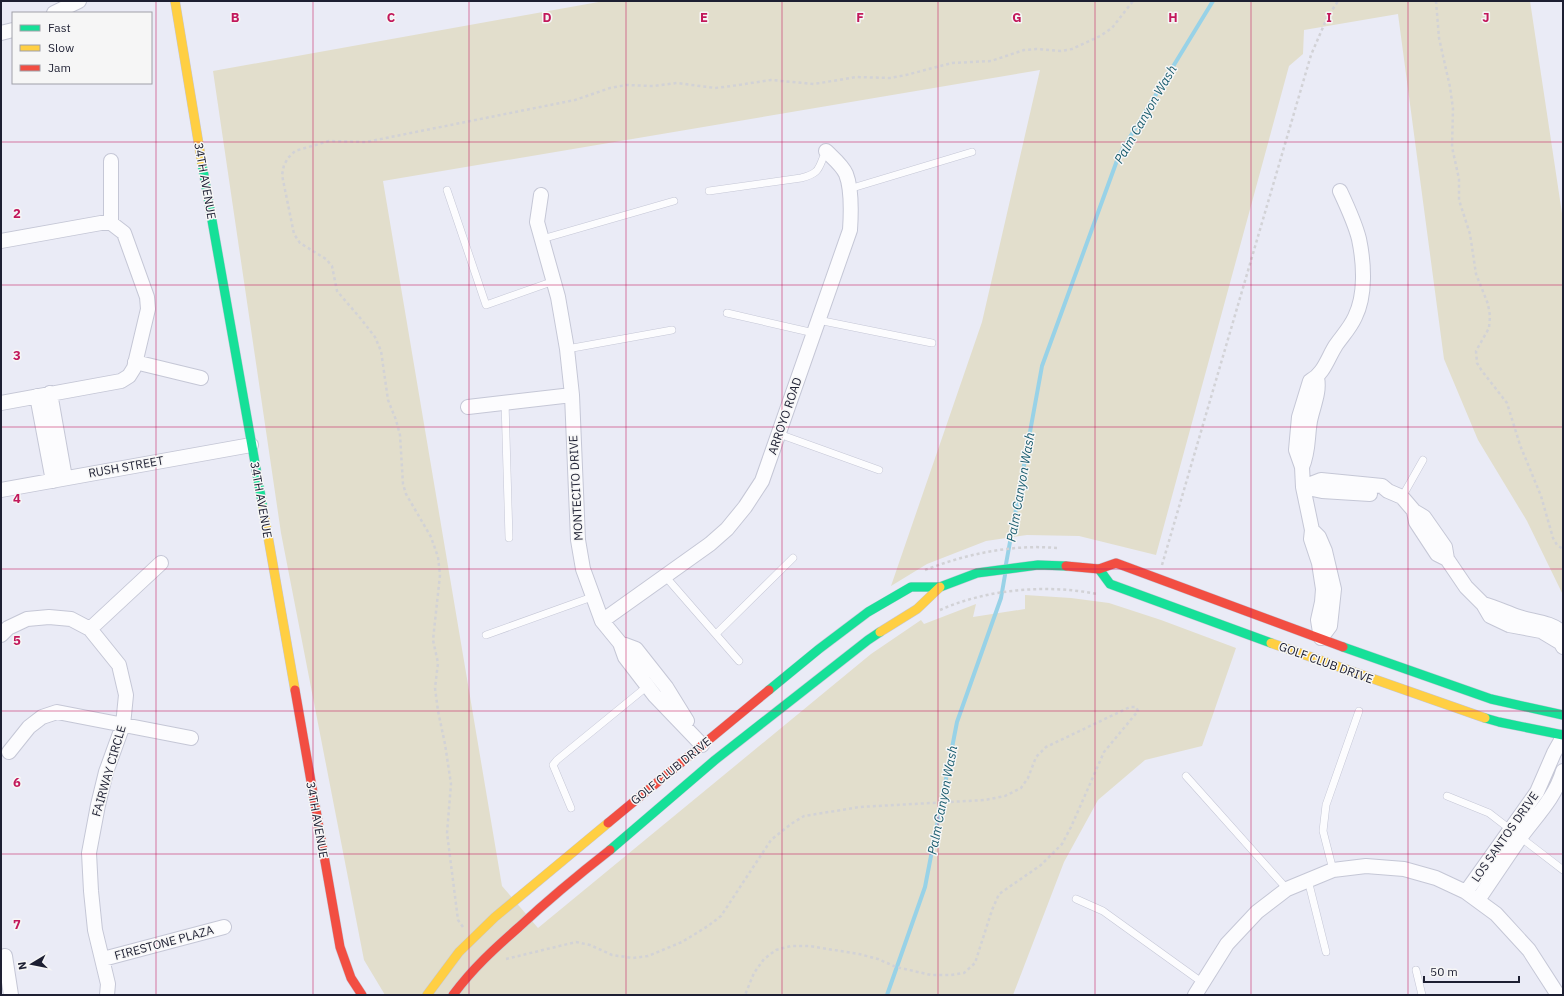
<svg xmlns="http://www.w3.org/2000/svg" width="1564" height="996" font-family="'IBM Plex Sans',sans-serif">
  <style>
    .green { fill: #e2decc }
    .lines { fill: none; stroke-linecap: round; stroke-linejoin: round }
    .stream { stroke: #98d2e7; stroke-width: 4 }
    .lane-casing { stroke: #c5c7d6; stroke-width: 8 }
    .street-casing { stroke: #c5c7d6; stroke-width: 16 }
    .fast-casing { stroke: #c5c7d6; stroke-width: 10 }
    .slow-casing { stroke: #c5c7d6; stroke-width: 10 }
    .jam-casing { stroke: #c5c7d6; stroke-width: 10 }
    .path { stroke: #d2d2d6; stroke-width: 2.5; stroke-dasharray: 3 3; stroke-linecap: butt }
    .lane { stroke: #fcfcfe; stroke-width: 7 }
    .street { stroke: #fcfcfe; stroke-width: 14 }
    .fast { stroke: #16e098; stroke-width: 9 }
    .slow { stroke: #ffcf43; stroke-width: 9 }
    .jam { stroke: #f24e42; stroke-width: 9 }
    .grid { fill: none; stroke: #c2185b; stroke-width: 1; stroke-opacity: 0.55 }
    .labels { text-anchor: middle; stroke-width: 3; stroke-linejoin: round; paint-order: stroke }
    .street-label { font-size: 12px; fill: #1d1f32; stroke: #f6f6f6 }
    .water-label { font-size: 13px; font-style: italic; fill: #195c6e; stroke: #f6f6f6 }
    .grid-label { font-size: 13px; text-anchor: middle; font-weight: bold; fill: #c2185b; stroke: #f6f6f6; stroke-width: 3; stroke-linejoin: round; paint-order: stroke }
  </style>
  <rect width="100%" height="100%" fill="#eaebf6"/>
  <path class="green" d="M 604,1 L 1530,1 L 1563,220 L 1563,595 L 1527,521 L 1478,440 L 1444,359 L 1398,14 L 1304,30 L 1303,54 L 1289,66 L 1156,555 L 1079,536 L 1027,535 L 986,541 L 927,564 L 891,586 L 982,322 L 1040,70 L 383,181 L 502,886 L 538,928 L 871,654 L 921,620 L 924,624 L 976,604 L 973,617 L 1025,609 L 1025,595 L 1071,598 L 1109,603 L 1161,620 L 1236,648 L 1202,746 L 1145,760 L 1098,800 L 1064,862 L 1013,995 L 385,995 L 364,960 L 281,533 L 213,71 Z"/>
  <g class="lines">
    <path class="stream" d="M 1006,564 L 1042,366 L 1119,155 L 1213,1
      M 887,995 L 925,887 L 957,722 L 1001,598 L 1005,575"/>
    <g class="lane-casing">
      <path id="lane" d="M 849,189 L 972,152
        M 447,190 L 486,305 L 554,281
        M 709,191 L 801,178 C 821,173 818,168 826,151
        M 542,239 L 674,201
        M 727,313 L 814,333
        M 818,320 L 932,343
        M 567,349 L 672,330
        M 505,402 L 509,538
        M 779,434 L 879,470
        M 1402,497 L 1423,460
        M 665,576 L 739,661
        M 716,634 L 793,558
        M 486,635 L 592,597
        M 1186,776 L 1287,889
        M 1447,796 L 1489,813 L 1563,870
        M 571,808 L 553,765 L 557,760 L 650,684
        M 1333,870 L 1323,831 L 1326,805 L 1359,711
        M 1308,880 L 1326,952
        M 1076,899 L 1103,911 L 1203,983
        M 1416,970 L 1422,995"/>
    </g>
    <g class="street-casing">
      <path id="street" d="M 54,13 L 79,1
        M 1,33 L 13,30
        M 111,161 L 111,223
        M 541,195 L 537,222 L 558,297 L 567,349 L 572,395 L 578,540 L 583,569 L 602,621 L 620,643 L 625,657 L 655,696 L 702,745
        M 1,241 L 101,223 L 111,223 L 124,233 L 147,297 L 148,309 L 134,368 L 129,376 L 121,381 L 1,403
        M 135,362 L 201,378
        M 50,393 L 65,478
        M 37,396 L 53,481
        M 468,407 L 572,395
        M 1302,467 C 1309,451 1307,438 1310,421 C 1313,406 1320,392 1317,378
        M 1303,487 L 1321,480 L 1382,486 L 1388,491 L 1402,497 L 1414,511 L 1424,517 L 1445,547 L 1447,559 L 1466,587 L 1483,604 L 1490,616 L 1509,625 L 1541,631 L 1561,643 L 1563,647
        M 1303,487 L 1322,491 L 1370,494
        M 1,490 L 251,445
        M 1414,512 L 1416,522 L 1437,554 L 1447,559
        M 1314,532 L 1319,537 L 1325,551 L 1334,589 L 1330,626 L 1321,638
        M 1483,604 C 1494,607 1505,612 1516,616 C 1532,622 1550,621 1563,633
        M 602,621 L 710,544 L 727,529 L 745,507 L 762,481 L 850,230 C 851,215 852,189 846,174 C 842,165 833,158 826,151
        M 90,629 L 161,563
        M 1,635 L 8,628 L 27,619 L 49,617 L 71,619 L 90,629 L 119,665 L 126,695 L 123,725 L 106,772 L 98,805 L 89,853 L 91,891 L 95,930 L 108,984 L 107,995
        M 1321,638 L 1318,620 L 1322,602 L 1323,589 L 1319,563 L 1311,539 L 1312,530 L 1303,487 L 1302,467 L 1296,450 L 1299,417 L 1310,381 C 1324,374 1328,357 1336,345 C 1343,335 1350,328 1355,317 C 1366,295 1364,263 1359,239 C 1355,223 1347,206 1340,191
        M 620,643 L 636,649 L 666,687 L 687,721
        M 9,752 L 29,727 L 42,717 L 57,712 L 191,738
        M 1466,892 L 1537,792 L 1554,753 L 1563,737
        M 1478,900 C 1492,879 1506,859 1520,838 C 1536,816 1555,798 1563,771
        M 5,956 L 11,995
        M 103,959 L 224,927
        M 1195,995 L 1227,944 L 1257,912 L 1287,889 L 1333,870 L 1366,866 L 1404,869 L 1436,878 L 1466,892 L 1496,914 L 1529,950 L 1558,995"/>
    </g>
    <g class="fast-casing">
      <path id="fast" d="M 202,164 L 263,508
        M 1099,569 L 1110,584 L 1271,643
        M 1343,647 L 1491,699 L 1563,715
        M 769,690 L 819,649 L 868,612 L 911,587 L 940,587 L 977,573 L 1038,565 L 1066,566
        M 1485,718 L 1499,722 L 1563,735
        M 610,850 L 715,760 L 868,640 L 880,632"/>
    </g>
    <g class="slow-casing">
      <path id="slow" d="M 175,1 L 202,164
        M 263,508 L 295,690
        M 880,632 L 917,609 L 940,587
        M 1271,643 L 1485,718
        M 427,995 L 459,952 L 495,917 L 608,823"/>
    </g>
    <g class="jam-casing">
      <path id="jam" d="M 1066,566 L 1099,569 L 1116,563 L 1343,647
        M 295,690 L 340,947 L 351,978 L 362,995
        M 608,823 L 769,690
        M 453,995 C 472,969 495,948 519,927 C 548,900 578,875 610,850"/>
    </g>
    <path class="path" d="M 1436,1 L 1439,38 L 1450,87 L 1453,109 L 1452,147 L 1459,179 L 1459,200 L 1470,234 L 1476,274 L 1488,304 L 1490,316 L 1489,328 L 1476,351 L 1477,363 L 1482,371 L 1507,403 L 1520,445 L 1541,496 L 1553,538 L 1557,545 L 1563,549
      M 1162,565 L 1311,55 L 1327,18 L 1338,1
      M 925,570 C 966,554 1013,544 1057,548
      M 940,610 C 987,589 1047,584 1097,594
      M 463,927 L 458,920 L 447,833 L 451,784 L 445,744 L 438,711 L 435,688 L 438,663 L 433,640 L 440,575 L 438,557 L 431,537 L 406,494 L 403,484 L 400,435 L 396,420 L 388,400 L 381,351 L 375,337 L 361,319 L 337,291 L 332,266 L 326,259 L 300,243 L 294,234 L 282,175 L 284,165 L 288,158 L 295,151 L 329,141 L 366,142 L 575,100 L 610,88 L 626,85 L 653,86 L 677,83 L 715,88 L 732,86 L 771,80 L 814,84 L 856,77 L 890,78 L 906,75 L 952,63 L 991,61 L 1024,50 L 1036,49 L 1061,51 L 1072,49 L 1100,36 L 1112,28 L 1133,1
      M 506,959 L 576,942 L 590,945 L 612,955 L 633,958 L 648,956 L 682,942 L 708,926 L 721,916 L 771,840 L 791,824 L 804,816 L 860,807 L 985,800 L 1005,796 L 1021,788 L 1028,778 L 1036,757 L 1046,747 L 1130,707 L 1136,707 L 1138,711 L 1104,752 L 1071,827 L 1062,844 L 1041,865 L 999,894 L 992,910 L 975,963 L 964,973 L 951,975 L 931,975 L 896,967 L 878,959 L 859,954 L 809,946 L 791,946 L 776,950 L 764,959 L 754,973 L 745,995"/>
    <use href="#lane" class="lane"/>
    <use href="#street" class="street"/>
    <use href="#fast" class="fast"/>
    <use href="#slow" class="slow"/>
    <use href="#jam" class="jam"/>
  </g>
  <path class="grid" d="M 156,1 L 156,995M 313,1 L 313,995M 469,1 L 469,995M 626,1 L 626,995M 782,1 L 782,995M 938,1 L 938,995M 1095,1 L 1095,995M 1251,1 L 1251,995M 1408,1 L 1408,995M 1,142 L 1563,142M 1,285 L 1563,285M 1,427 L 1563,427M 1,569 L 1563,569M 1,711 L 1563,711M 1,854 L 1563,854"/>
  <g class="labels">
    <g class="street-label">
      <text transform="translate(205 181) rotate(80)" y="4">34TH AVENUE</text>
      <text transform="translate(785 416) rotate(-71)" y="4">ARROYO ROAD</text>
      <text transform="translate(126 467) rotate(-10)" y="4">RUSH STREET</text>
      <text transform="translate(576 488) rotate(-93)" y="4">MONTECITO DRIVE</text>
      <text transform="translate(261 500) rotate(80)" y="4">34TH AVENUE</text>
      <text transform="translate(1326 663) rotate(20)" y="4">GOLF CLUB DRIVE</text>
      <text transform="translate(109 771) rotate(-74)" y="4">FAIRWAY CIRCLE</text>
      <text transform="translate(671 771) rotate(-39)" y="4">GOLF CLUB DRIVE</text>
      <text transform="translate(317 820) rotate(80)" y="4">34TH AVENUE</text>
      <text transform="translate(1505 837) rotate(-55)" y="4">LOS SANTOS DRIVE</text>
      <text transform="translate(164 943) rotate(-15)" y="4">FIRESTONE PLAZA</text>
    </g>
    <g class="water-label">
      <text transform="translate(1145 114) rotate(-60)" y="5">Palm Canyon Wash</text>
      <text transform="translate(1020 487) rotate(-80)" y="5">Palm Canyon Wash</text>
      <text transform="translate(942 800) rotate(-79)" y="5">Palm Canyon Wash</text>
    </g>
  </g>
  <g class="grid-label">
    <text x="235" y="22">B</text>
    <text x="391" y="22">C</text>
    <text x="547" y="22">D</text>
    <text x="704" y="22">E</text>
    <text x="860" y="22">F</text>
    <text x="1017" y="22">G</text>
    <text x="1173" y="22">H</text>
    <text x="1329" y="22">I</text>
    <text x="1486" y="22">J</text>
    <text x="17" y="218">2</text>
    <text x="17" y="360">3</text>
    <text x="17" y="503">4</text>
    <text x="17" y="645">5</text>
    <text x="17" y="787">6</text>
    <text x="17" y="929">7</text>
  </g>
  <rect width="1564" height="996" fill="none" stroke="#1d1f32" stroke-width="4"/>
  <rect x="12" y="12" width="140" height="72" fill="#f6f6f6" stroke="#9fa0a8"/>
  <rect x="20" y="25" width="20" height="6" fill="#16e098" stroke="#9fa0a8"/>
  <text x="48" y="32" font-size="12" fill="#1d1f32">Fast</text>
  <rect x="20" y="45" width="20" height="6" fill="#ffcf43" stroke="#9fa0a8"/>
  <text x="48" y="52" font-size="12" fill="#1d1f32">Slow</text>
  <rect x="20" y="65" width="20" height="6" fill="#f24e42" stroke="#9fa0a8"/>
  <text x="48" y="72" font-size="12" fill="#1d1f32">Jam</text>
  <g transform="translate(32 964) rotate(260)" stroke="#f6f6f6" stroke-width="3" paint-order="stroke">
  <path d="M0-3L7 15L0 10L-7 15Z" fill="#1d1f32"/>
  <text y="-6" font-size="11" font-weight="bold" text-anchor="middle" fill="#1d1f32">N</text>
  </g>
  <path d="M1424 976v6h95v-6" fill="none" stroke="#1d1f32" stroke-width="2"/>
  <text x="1430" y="976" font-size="12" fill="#1d1f32" stroke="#f6f6f6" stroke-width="3" paint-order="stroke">50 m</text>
</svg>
